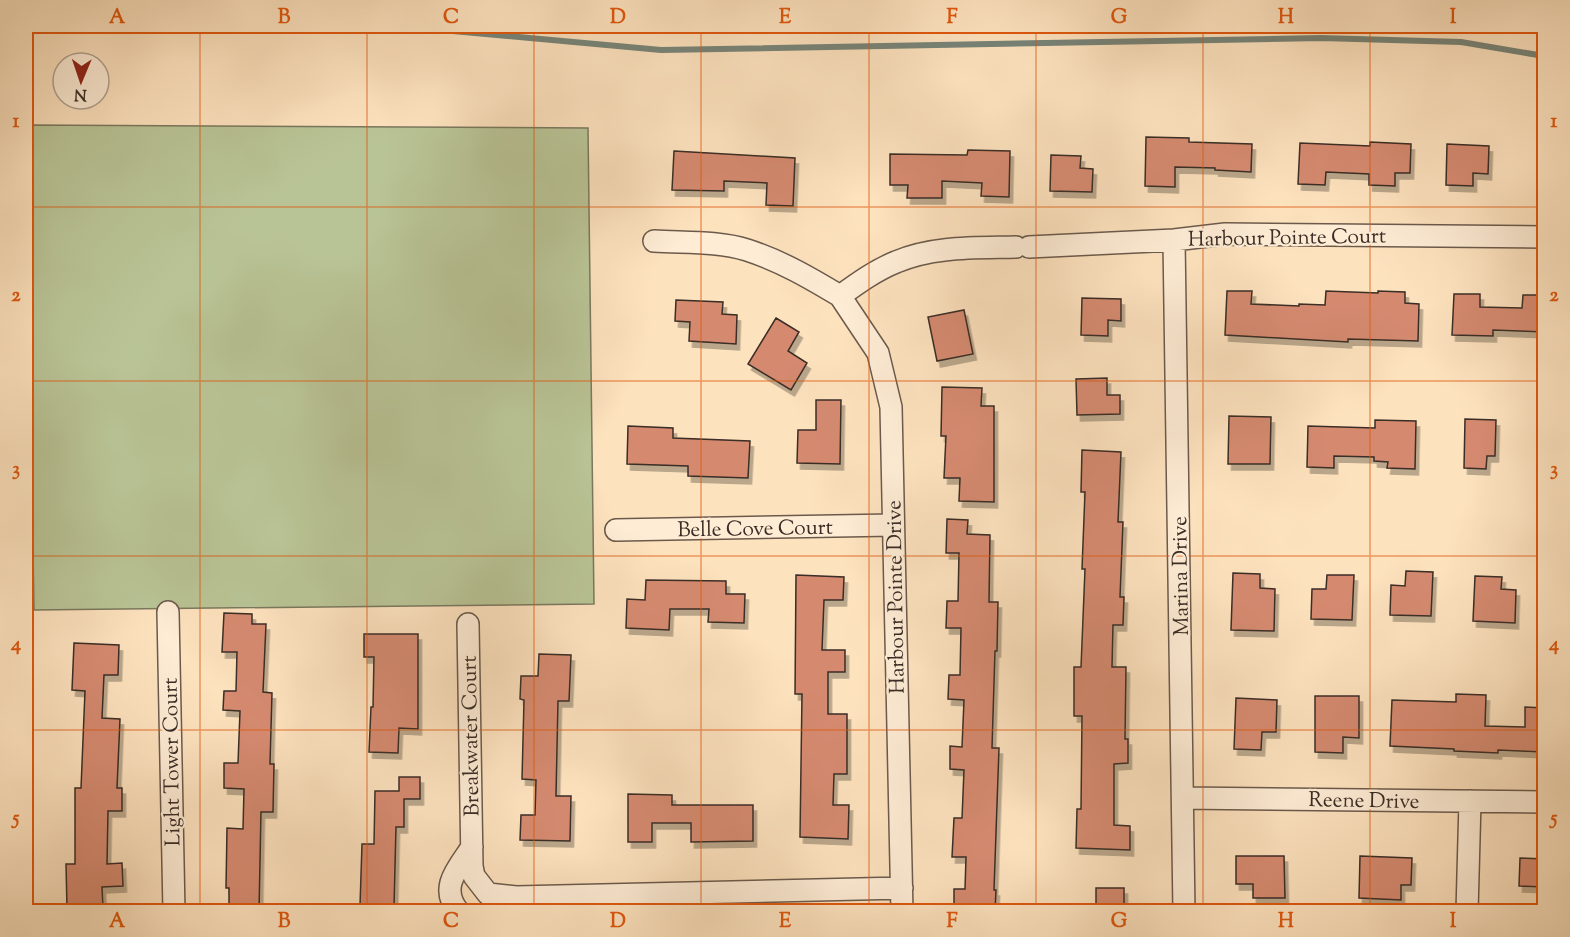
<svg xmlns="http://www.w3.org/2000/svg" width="1570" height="937" font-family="'Sorts Mill Goudy',serif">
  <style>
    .green { fill: #b9c496; stroke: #7a785e; stroke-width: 1.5 }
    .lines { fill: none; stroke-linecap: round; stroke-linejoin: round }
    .stream { stroke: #778478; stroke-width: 6 }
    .building { fill: #d58a6f; stroke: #3a2d26; stroke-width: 1.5; filter: url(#shadow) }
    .street-casing { stroke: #6b5a4c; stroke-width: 24 }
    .street { stroke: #feecd5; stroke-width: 21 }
    .grid { fill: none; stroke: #df570d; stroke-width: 1.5; stroke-opacity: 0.55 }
    .labels { text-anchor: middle; stroke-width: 4.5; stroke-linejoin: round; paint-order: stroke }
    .street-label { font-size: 21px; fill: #3a2d26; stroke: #feecd5 }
    .neatline { fill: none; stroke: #df570d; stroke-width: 2 }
    .grid-label { font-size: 20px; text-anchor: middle; font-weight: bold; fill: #df570d }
  </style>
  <defs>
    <filter id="shadow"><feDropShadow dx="3.5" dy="6" stdDeviation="0" flood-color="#0004"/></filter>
  </defs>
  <rect width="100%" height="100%" fill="#fde2be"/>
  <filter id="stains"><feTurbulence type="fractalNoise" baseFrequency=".00333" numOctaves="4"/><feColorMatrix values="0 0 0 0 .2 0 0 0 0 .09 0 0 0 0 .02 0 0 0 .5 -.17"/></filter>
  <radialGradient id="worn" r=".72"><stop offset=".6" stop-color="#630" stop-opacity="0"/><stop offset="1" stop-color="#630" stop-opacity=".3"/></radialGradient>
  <path class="green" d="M 26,125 L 588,128 L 594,604 L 34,610 Z"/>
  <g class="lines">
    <path class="stream" d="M 398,26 L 661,50 L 1321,38 L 1461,42 L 1544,56"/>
  </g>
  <path class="building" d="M 1146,137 L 1189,138 L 1189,142 L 1252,144 L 1251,172 L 1215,170 L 1215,168 L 1175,167 L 1175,187 L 1145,186 Z
    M 1370,142 L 1411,144 L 1410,173 L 1395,173 L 1395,186 L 1369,185 L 1369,174 L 1326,172 L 1325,185 L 1298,184 L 1300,143 L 1370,146 Z
    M 1447,144 L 1489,146 L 1488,174 L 1473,173 L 1473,186 L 1446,185 Z
    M 968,150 L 1010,151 L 1009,197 L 981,196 L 982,183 L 942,181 L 942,198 L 907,198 L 908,185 L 890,185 L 890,154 L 967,155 Z
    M 674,151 L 795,158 L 793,206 L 766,205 L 767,183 L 724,181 L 724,191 L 672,190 Z
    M 1051,155 L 1081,156 L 1080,168 L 1093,169 L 1092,192 L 1050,191 Z
    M 1227,291 L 1252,291 L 1251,304 L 1299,306 L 1299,304 L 1325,305 L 1326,291 L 1378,293 L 1378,291 L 1405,292 L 1405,303 L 1419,304 L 1418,341 L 1348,339 L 1348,342 L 1225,335 Z
    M 1454,294 L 1480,294 L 1480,307 L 1522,308 L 1523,295 L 1545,295 L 1545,332 L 1493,330 L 1493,336 L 1452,335 Z
    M 1082,298 L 1121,299 L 1121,321 L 1108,320 L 1108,336 L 1081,335 Z
    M 676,300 L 723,302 L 722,314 L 737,315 L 736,344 L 689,341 L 690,322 L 675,321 Z
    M 964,310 L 973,354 L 937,361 L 928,317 Z
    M 776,318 L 799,332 L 788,351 L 807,363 L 791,390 L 748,364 Z
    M 1107,378 L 1107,395 L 1120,395 L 1120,414 L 1077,415 L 1076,379 Z
    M 942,387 L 982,388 L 981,406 L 994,406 L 994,502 L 959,501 L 960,478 L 944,478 L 946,436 L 941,436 Z
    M 816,400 L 841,400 L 840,464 L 797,463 L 798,430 L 816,430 Z
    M 1229,416 L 1271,417 L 1270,464 L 1228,464 Z
    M 1465,419 L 1496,420 L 1495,456 L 1487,456 L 1486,469 L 1464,468 Z
    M 1375,420 L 1416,421 L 1415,469 L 1387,468 L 1388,462 L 1374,461 L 1374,457 L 1334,456 L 1334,468 L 1307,467 L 1308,426 L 1375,428 Z
    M 628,426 L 673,428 L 673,438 L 750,441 L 748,478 L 688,476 L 688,466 L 627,464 Z
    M 1082,450 L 1121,452 L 1118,522 L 1123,522 L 1120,597 L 1124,597 L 1123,625 L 1113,625 L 1112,667 L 1126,667 L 1125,739 L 1128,739 L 1128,763 L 1114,764 L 1114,825 L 1130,826 L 1130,850 L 1076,848 L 1077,809 L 1081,809 L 1082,716 L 1074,716 L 1074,667 L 1081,667 L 1085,569 L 1082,569 L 1085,492 L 1081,492 Z
    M 947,519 L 968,520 L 967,534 L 990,535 L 989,602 L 998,602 L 997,651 L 995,651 L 992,748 L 999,748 L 994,890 L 996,890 L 995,912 L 954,912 L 954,889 L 965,889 L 966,857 L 952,857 L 954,818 L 962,818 L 964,770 L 950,769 L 950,746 L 962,747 L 964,700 L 948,699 L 949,675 L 960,675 L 961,628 L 946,628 L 947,601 L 958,601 L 959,553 L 946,553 Z
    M 1406,571 L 1433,572 L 1431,616 L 1390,615 L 1391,585 L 1405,586 Z
    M 1233,573 L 1260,574 L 1260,588 L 1275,589 L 1274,631 L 1231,630 Z
    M 796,575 L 844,577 L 843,600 L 824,600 L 822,650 L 845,650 L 845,672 L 828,672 L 828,714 L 847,714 L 847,774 L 834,774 L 833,805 L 849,805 L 848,839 L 800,837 L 802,694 L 795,694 Z
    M 1327,575 L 1354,575 L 1352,620 L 1311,619 L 1312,589 L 1326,589 Z
    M 1475,576 L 1502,577 L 1501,589 L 1516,590 L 1515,623 L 1473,621 Z
    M 646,580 L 726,581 L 726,594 L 745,594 L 744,623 L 708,622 L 709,609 L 670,609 L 669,630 L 626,628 L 627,599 L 645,600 Z
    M 224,613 L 252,614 L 252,624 L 266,624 L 263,692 L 272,693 L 270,764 L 274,764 L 273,812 L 261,812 L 259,912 L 229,912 L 229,888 L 226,888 L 227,828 L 243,829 L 244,789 L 224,788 L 224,763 L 238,763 L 240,711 L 223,710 L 224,691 L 236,691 L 237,652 L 222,652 Z
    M 364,634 L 418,634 L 418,729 L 399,728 L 398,753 L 369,752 L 371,707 L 373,707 L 374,657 L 364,657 Z
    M 74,643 L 119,645 L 118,675 L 104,675 L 102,718 L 120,719 L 117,788 L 122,788 L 122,811 L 108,811 L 107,864 L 122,863 L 123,886 L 102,887 L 103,908 L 67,909 L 66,864 L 75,864 L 75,788 L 81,788 L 85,691 L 72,690 Z
    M 539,654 L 571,655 L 569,701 L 558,701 L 556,796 L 571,796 L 570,841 L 520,840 L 521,815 L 535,815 L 536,780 L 522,779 L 524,700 L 520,699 L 521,676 L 538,676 Z
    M 1456,694 L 1486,695 L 1485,726 L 1525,727 L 1525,707 L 1545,708 L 1545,752 L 1498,750 L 1498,753 L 1454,751 L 1454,749 L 1390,746 L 1392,700 L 1456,702 Z
    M 1315,696 L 1359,696 L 1359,738 L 1343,737 L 1343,753 L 1315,752 Z
    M 1236,698 L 1277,700 L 1276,732 L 1262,732 L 1261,750 L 1234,749 Z
    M 399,777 L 420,777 L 420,799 L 404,799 L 404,827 L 396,827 L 394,907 L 360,906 L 362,844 L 374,844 L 375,791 L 399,791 Z
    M 628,794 L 672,795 L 672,805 L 753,805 L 753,841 L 691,842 L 691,823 L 652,823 L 652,842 L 628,842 Z
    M 1236,856 L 1284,856 L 1285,898 L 1253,898 L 1253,884 L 1236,884 Z
    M 1360,856 L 1412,858 L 1411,885 L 1401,885 L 1401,900 L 1359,898 Z
    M 1520,858 L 1545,859 L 1545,887 L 1519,886 Z
    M 1096,888 L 1124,888 L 1124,912 L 1096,912 Z"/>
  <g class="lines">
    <g class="street-casing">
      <path id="street" d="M 1174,240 L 1184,912
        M 654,241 C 684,243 718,241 747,250 C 781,261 810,278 840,296 C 858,283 876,270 896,262 C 933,246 976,248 1016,247
        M 1029,247 L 1174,240 L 1225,234 L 1544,237
        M 840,296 L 878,353 L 891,407 L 902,912
        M 616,530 L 893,525
        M 168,612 L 174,912
        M 468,624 L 472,866 L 474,876 L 488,894 L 516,897 L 902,888
        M 1183,798 L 1544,802
        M 459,912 C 438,888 458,868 472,847
        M 1467,912 L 1470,801"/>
    </g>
    <use href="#street" class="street"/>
  </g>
  <path class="grid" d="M 200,26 L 200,912M 367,26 L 367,912M 534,26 L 534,912M 701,26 L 701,912M 869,26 L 869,912M 1036,26 L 1036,912M 1203,26 L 1203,912M 1370,26 L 1370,912M 26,207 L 1544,207M 26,381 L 1544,381M 26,556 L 1544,556M 26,730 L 1544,730"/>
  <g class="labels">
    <g class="street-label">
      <text transform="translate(1287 237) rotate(-1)" y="7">Harbour Pointe Court</text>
      <text transform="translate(755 528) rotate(-1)" y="7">Belle Cove Court</text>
      <text transform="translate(1180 576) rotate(-91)" y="7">Marina Drive</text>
      <text transform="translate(895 597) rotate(-91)" y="7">Harbour Pointe Drive</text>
      <text transform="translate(470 736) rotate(-91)" y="7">Breakwater Court</text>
      <text transform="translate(171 762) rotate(-91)" y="7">Light Tower Court</text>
      <text transform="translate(1364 800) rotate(1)" y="7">Reene Drive</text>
    </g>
  </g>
  <rect width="1570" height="937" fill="none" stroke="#fde2be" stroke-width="66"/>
  <g transform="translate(81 81) rotate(182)"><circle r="28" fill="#feecd5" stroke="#b0a08f" stroke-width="1.5"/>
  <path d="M0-4.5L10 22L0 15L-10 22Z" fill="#8f2418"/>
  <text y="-9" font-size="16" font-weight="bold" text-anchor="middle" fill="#3a2d26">N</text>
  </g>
  <rect x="33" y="33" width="1504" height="871" class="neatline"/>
  <g class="grid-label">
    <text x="117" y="23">A</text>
    <text x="284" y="23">B</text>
    <text x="451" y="23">C</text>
    <text x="618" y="23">D</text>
    <text x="785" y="23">E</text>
    <text x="952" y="23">F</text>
    <text x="1119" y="23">G</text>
    <text x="1286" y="23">H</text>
    <text x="1453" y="23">I</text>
    <text x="16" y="127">1</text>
    <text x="1554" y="127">1</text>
    <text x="16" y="301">2</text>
    <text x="1554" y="301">2</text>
    <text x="16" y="475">3</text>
    <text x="1554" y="475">3</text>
    <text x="16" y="650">4</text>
    <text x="1554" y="650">4</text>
    <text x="16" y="824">5</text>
    <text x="1554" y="824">5</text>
    <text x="117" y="927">A</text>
    <text x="284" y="927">B</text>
    <text x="451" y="927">C</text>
    <text x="618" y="927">D</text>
    <text x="785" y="927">E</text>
    <text x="952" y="927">F</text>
    <text x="1119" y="927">G</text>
    <text x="1286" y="927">H</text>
    <text x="1453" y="927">I</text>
  </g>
  <rect width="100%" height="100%" filter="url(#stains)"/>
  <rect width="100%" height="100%" fill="url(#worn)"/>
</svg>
